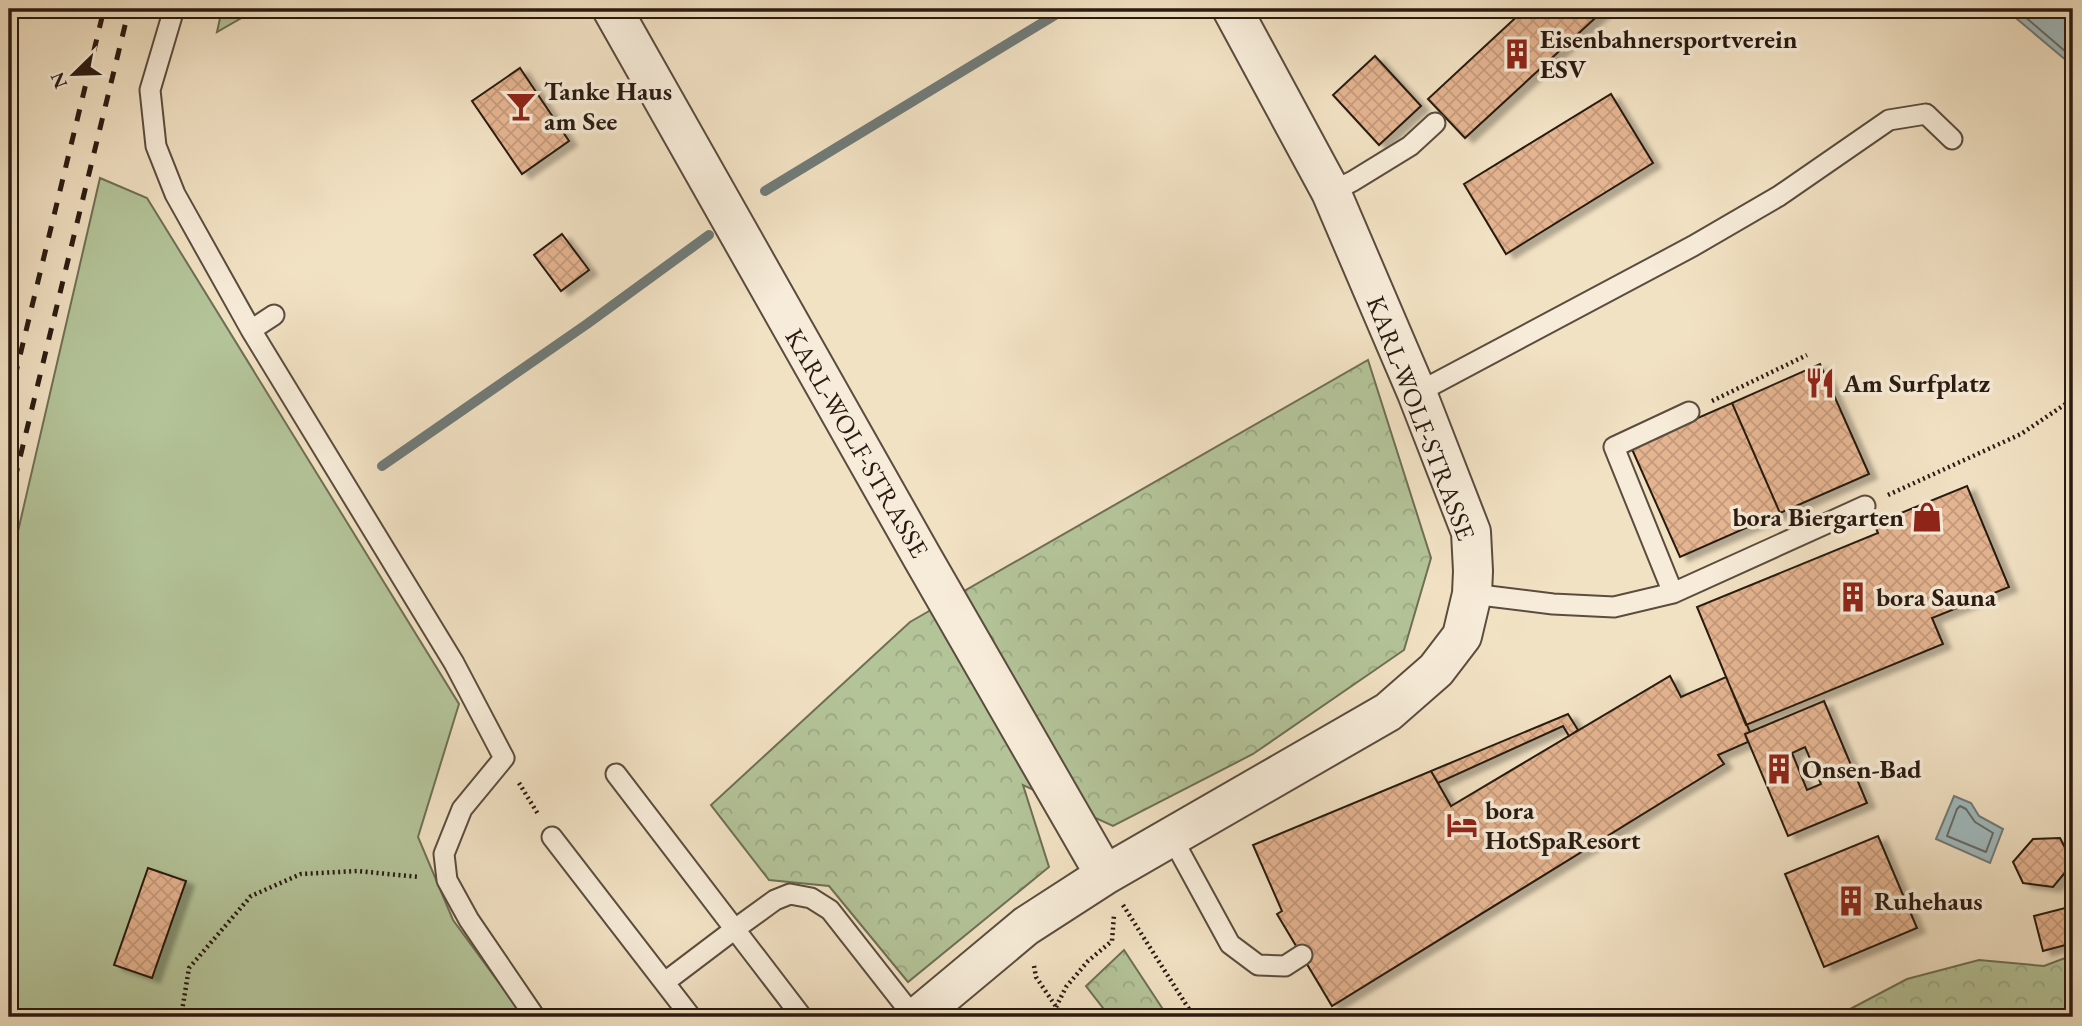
<svg xmlns="http://www.w3.org/2000/svg" width="2082" height="1026" font-family="'EB Garamond',serif">
  <style>
    .forest { fill: url(#forest-crowns); stroke: #6e6f55; stroke-width: 2 }
    .garden { fill: #b4c499; stroke: #6e6f55; stroke-width: 2 }
    .water { fill: #a0bbbf; stroke: #707b79; stroke-width: 2 }
    .lines { fill: none; stroke-linecap: round; stroke-linejoin: round }
    .shore { stroke: #646a68; stroke-width: 2 }
    .stream { stroke: #707b79; stroke-width: 10 }
    .building { fill: url(#building-cross-hatch); stroke: #281a11; stroke-width: 2; fill-rule: evenodd; filter: url(#shadow) }
    .service-casing { stroke: #5a4c3e; stroke-width: 23 }
    .minor-casing { stroke: #5a4c3e; stroke-width: 42 }
    .path { stroke: #281a11; stroke-width: 4.5; stroke-dasharray: 2 3.5; stroke-linecap: butt }
    .service { stroke: #f7ecd9; stroke-width: 19 }
    .minor { stroke: #f7ecd9; stroke-width: 38 }
    .rail { stroke: #281a11; stroke-width: 5; stroke-dasharray: 12 12; stroke-linecap: butt }
    .labels { text-anchor: middle; stroke-width: 7; stroke-linejoin: round; paint-order: stroke }
    .poi-label { font-size: 26px; font-weight: bold; fill: #281a11; stroke: #f7ecd9; text-anchor: start }
    .street-label { font-size: 26px; fill: #281a11; stroke: #f7ecd9 }
  </style>
  <defs>
    <pattern id="forest-crowns" width="20" height="18" patternUnits="userSpaceOnUse" patternTransform="scale(1.75)"><rect width="20" height="18" fill="#b4c499"/><path d="M2 6a3 3 0 1 1 6 0M12 15a3 3 0 1 1 6 0" fill="none" stroke="#9ba883"/></pattern>
    <pattern id="building-cross-hatch" width="8" height="8" patternUnits="userSpaceOnUse" patternTransform="scale(1.75)"><rect width="8" height="8" fill="#e5b490"/><path d="M0 0l8 8M0 8l8-8" fill="none" stroke="#c49a7b"/></pattern>
    <filter id="shadow"><feDropShadow dx="8" dy="4.5" stdDeviation="2" flood-color="#0004"/></filter>
  </defs>
  <rect width="100%" height="100%" fill="#f2e2c4"/>
  <filter id="stains"><feTurbulence type="fractalNoise" baseFrequency=".00286" numOctaves="4"/><feColorMatrix values="0 0 0 0 .2 0 0 0 0 .09 0 0 0 0 .02 0 0 0 .5 -.17"/></filter>
  <radialGradient id="worn" r=".72"><stop offset=".6" stop-color="#630" stop-opacity="0"/><stop offset="1" stop-color="#630" stop-opacity=".3"/></radialGradient>
  <path class="forest" d="M 1368,360 L 1431,558 L 1404,650 L 1253,754 L 1113,826 L 1023,785 L 1049,867 L 908,982 L 829,886 L 769,880 L 711,805 L 910,622 Z
    M 1124,950 L 1168,1017 L 1110,1017 L 1086,986 Z
    M 2073,955 L 2073,1017 L 1835,1017 L 1907,979 L 1979,960 L 2044,966 Z"/>
  <path class="garden" d="M 222,9 L 257,9 L 217,32 Z
    M 100,178 L 147,198 L 459,704 L 418,837 L 453,920 L 524,1017 L 9,1017 L 9,570 Z"/>
  <path class="water" d="M 1982,9 L 2073,9 L 2073,74 L 2067,61 L 2011,14 Z
    M 1954,796 L 1971,803 L 1979,816 L 2003,829 L 1990,863 L 1936,839 Z"/>
  <g class="lines">
    <path class="shore" d="M 2016,9 L 2073,58
      M 1960,806 L 1966,809 L 1975,822 L 1993,833 L 1986,852 L 1947,836 L 1957,809 Z"/>
    <path class="stream" d="M 765,191 L 1065,9
      M 382,466 L 587,324 L 709,235"/>
  </g>
  <path class="building" d="M 1525,9 L 1605,9 L 1465,138 L 1428,99 Z
    M 1375,56 L 1421,106 L 1379,145 L 1333,95 Z
    M 520,68 L 569,141 L 522,174 L 472,101 Z
    M 1611,94 L 1653,163 L 1506,254 L 1464,184 Z
    M 562,234 L 589,270 L 561,291 L 534,255 Z
    M 1820,364 L 1869,474 L 1780,513 L 1732,403 Z
    M 1732,403 L 1780,513 L 1680,557 L 1631,447 Z
    M 1967,486 L 2009,587 L 1932,618 L 1943,644 L 1746,725 L 1697,607 L 1878,533 L 1874,524 Z
    M 1670,676 L 1681,697 L 1726,677 L 1750,732 L 1745,734 L 1748,742 L 1718,755 L 1724,764 L 1332,1006 L 1277,914 L 1282,911 L 1253,845 L 1431,771 L 1451,806 Z
    M 1824,701 L 1867,803 L 1788,836 L 1745,734 ZM 1805,747 L 1821,784 L 1807,790 L 1792,753 Z
    M 1568,714 L 1578,730 L 1569,736 L 1563,726 L 1438,783 L 1431,771 Z
    M 1878,836 L 1917,928 L 1824,967 L 1785,874 Z
    M 2060,838 L 2073,863 L 2053,887 L 2023,883 L 2013,862 L 2033,839 Z
    M 148,868 L 186,881 L 152,978 L 114,965 Z
    M 2073,906 L 2073,943 L 2043,951 L 2034,916 Z"/>
  <g class="lines">
    <g class="service-casing">
      <path id="service" d="M 174,9 L 150,90 L 156,146 L 175,194 L 251,330 L 454,663 L 504,758 L 462,809 L 444,854 L 447,880 L 469,920 L 535,1017
        M 1331,192 L 1353,181 L 1410,146 L 1435,123
        M 251,330 L 274,315
        M 1417,393 L 1693,246 L 1779,196 L 1889,120 L 1926,114 L 1952,139
        M 1673,593 L 1614,447 L 1689,412
        M 1472,594 L 1553,604 L 1614,607 L 1673,593 L 1865,506
        M 616,774 L 802,1017
        M 1171,836 L 1230,944 L 1258,965 L 1285,966 L 1302,955
        M 552,837 L 691,1017
        M 665,982 L 735,929 L 775,900 L 790,894 L 811,898 L 830,910 L 914,1017"/>
    </g>
    <g class="minor-casing">
      <path id="minor" d="M 612,9 L 922,557 L 1105,875
        M 917,1017 L 1026,926 L 1105,875 L 1388,712 L 1436,670 L 1462,636 L 1472,594 L 1473,571 L 1471,532 L 1417,393 L 1331,192 L 1232,9"/>
    </g>
    <path class="path" d="M 1712,401 L 1807,355
      M 1888,495 L 2021,434 L 2073,399
      M 519,783 L 538,814
      M 1123,905 L 1194,1017
      M 1034,966 L 1036,977 L 1063,1017
      M 1056,1007 L 1066,987 L 1088,961 L 1112,941 L 1114,915
      M 181,1017 L 189,968 L 251,896 L 301,874 L 357,871 L 419,877"/>
    <use href="#service" class="service"/>
    <use href="#minor" class="minor"/>
    <path class="rail" d="M 9,401 L 104,9
      M 9,503 L 129,9"/>
  </g>
  <defs>
    <g id="building-bare" transform="scale(2.415)"><path d="M-4-6H4V6H1V3H-1V6H-4ZM-2.5-4.3h1.7v1.8h-1.7ZM.8-4.3h1.7v1.8H.8ZM-2.5-1h1.7V.8h-1.7ZM.8-1h1.7V.8H.8Z" fill="#8f2418" stroke="#f7ecd9" stroke-width="2.5" paint-order="stroke"/></g>
    <g id="bar-bare" transform="scale(2.415)"><path d="M-6-5H6L.8 .8V4.5H3.5V6h-7V4.5H-.8V.8Z" fill="#8f2418" stroke="#f7ecd9" stroke-width="2.5" paint-order="stroke"/></g>
    <g id="restaurant-bare" transform="scale(2.415)"><path d="M-5-6h1v4h1v-4h1v4h1v-4h1v5L-1.5 .5V6h-2V.5L-5-1ZM5-6V6H3V1.5H1.5Q1.5-4 5-6Z" fill="#8f2418" stroke="#f7ecd9" stroke-width="2.5" paint-order="stroke"/></g>
    <g id="shop-bare" transform="scale(2.415)"><path d="M-5-2.5h2.3a2.7 3.5 0 0 1 5.4 0H5L5.5 6h-11ZM-1.5-2.5h3a1.5 2.3 0 0 0-3 0Z" fill="#8f2418" stroke="#f7ecd9" stroke-width="2.5" paint-order="stroke"/></g>
    <g id="hotel-bare" transform="scale(2.415)"><path d="M-6-4.5h1.5V1H6V5H4.5V3h-9V5H-6ZM-4 0a1.8 1.8 0 1 1 3.6 0ZM.5 0V-2.5h3Q6-2.5 6 0Z" fill="#8f2418" stroke="#f7ecd9" stroke-width="2.5" paint-order="stroke"/></g>
  </defs>
  <g fill-rule="evenodd">
    <use href="#building-bare" x="1517" y="54"/>
    <use href="#bar-bare" x="521" y="106"/>
    <use href="#restaurant-bare" x="1820" y="383"/>
    <use href="#shop-bare" x="1927" y="517"/>
    <use href="#building-bare" x="1853" y="597"/>
    <use href="#building-bare" x="1779" y="769"/>
    <use href="#hotel-bare" x="1462" y="825"/>
    <use href="#building-bare" x="1851" y="901"/>
  </g>
  <g class="labels">
    <g class="poi-label">
      <text x="1540" y="48">Eisenbahnersportverein<tspan x="1540" dy="30">ESV</tspan></text>
      <text x="544" y="100">Tanke Haus<tspan x="544" dy="30">am See</tspan></text>
      <text x="1843" y="392">Am Surfplatz</text>
      <text x="1904" y="526" text-anchor="end">bora Biergarten</text>
      <text x="1876" y="606">bora Sauna</text>
      <text x="1802" y="778">Onsen-Bad</text>
      <text x="1485" y="819">bora<tspan x="1485" dy="30">HotSpaResort</tspan></text>
      <text x="1874" y="910">Ruhehaus</text>
    </g>
    <g class="street-label">
      <text transform="translate(1421 418) rotate(69)" y="9">KARL-WOLF-STRASSE</text>
      <text transform="translate(857 443) rotate(60)" y="9">KARL-WOLF-STRASSE</text>
    </g>
  </g>
  <rect width="2082" height="1026" fill="none" stroke="#f2e2c4" stroke-width="35"/>
  <rect x="10" y="10" width="2061" height="1005" fill="none" stroke="#281a11" stroke-width="3.5"/>
  <rect x="18" y="18" width="2047" height="991" fill="none" stroke="#281a11" stroke-width="2"/>
  <g transform="translate(74 74) rotate(247)" stroke="#f7ecd9" stroke-width="5" paint-order="stroke">
  <path d="M0-5L12 26L0 18L-12 26Z" fill="#281a11"/>
  <text y="-10" font-size="19" font-weight="bold" text-anchor="middle" fill="#281a11">N</text>
  </g>
  <rect width="100%" height="100%" filter="url(#stains)"/>
  <rect width="100%" height="100%" fill="url(#worn)"/>
</svg>
